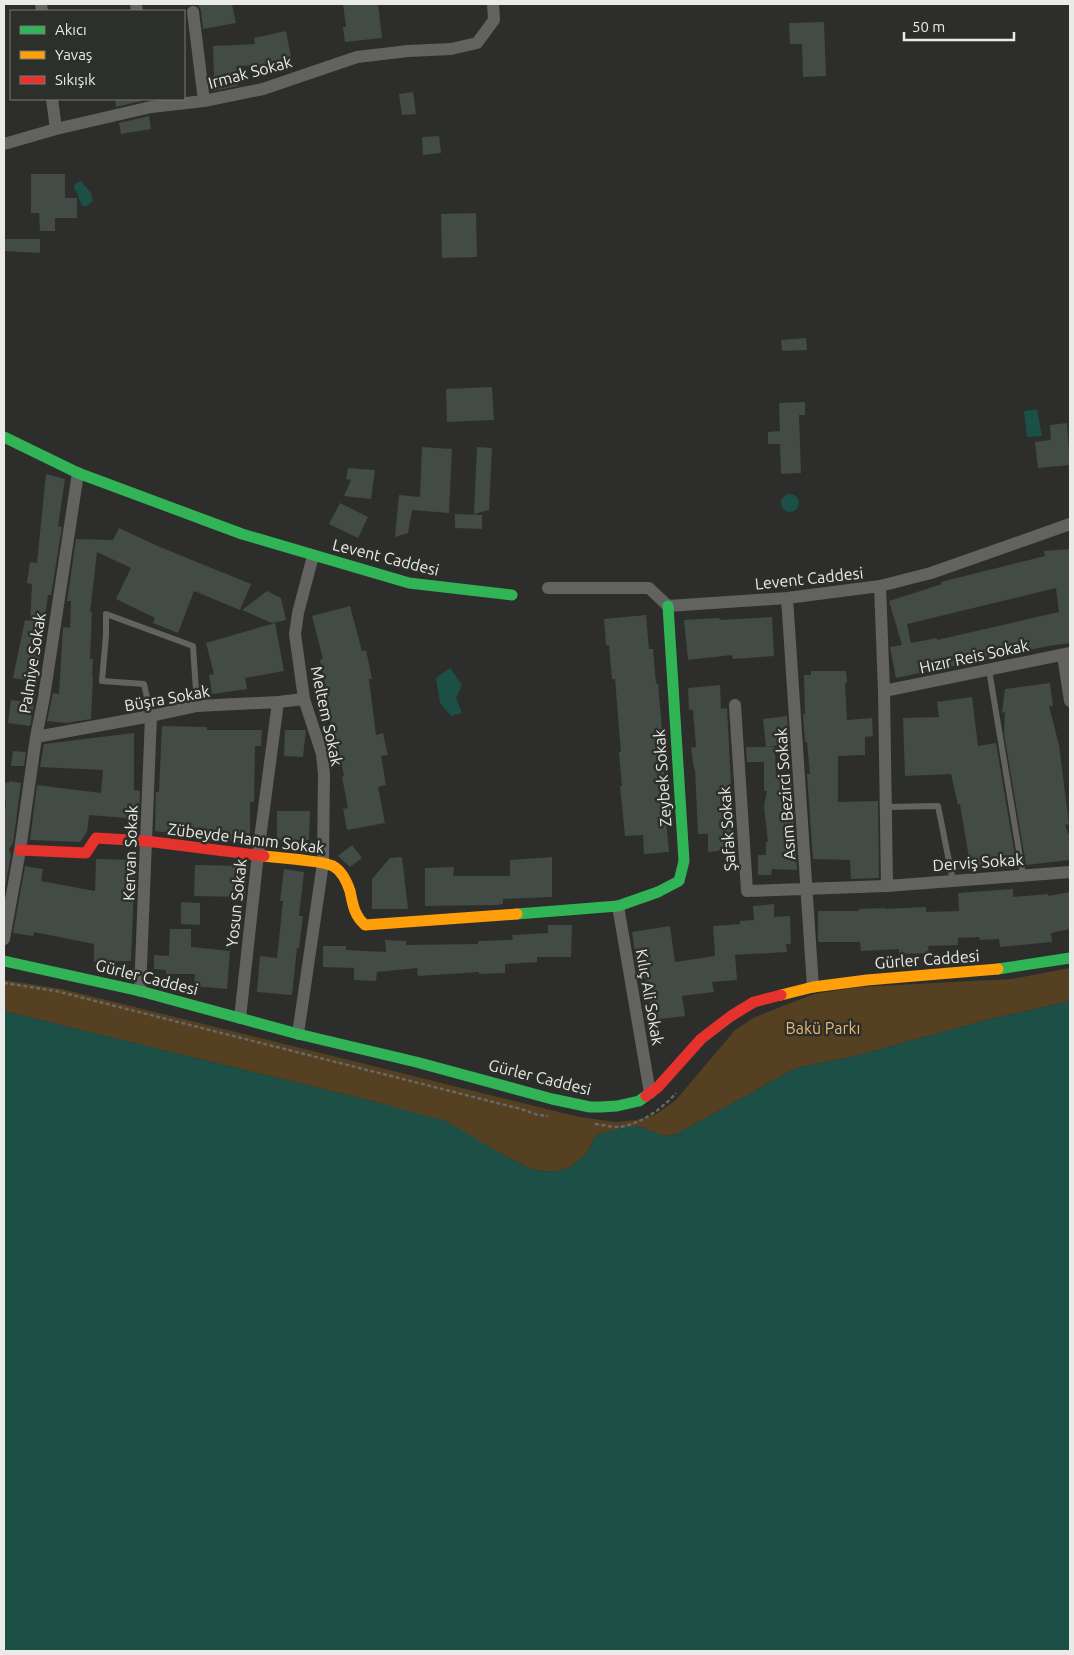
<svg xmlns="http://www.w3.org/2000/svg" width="1074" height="1655" font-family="Ubuntu,sans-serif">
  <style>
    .green { fill: #564022 }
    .water { fill: #1c4f45 }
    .building { fill: #424b45; fill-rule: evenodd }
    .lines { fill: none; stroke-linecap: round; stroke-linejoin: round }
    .path { stroke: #676766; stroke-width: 2.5; stroke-dasharray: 4 2.5; stroke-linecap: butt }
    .lane { stroke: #626261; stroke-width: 6 }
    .street { stroke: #626261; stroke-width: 12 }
    .fast { stroke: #30b455; stroke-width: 11 }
    .slow { stroke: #ff9f0a; stroke-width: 11 }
    .jam { stroke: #e5322d; stroke-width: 11 }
    .labels { text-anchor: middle; stroke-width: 5; stroke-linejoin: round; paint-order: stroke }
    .street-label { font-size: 16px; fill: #eaebe8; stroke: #2d2f2a }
    .park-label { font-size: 16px; fill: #ebb672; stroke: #2d2f2a }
  </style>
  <rect width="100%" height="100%" fill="#2d2e2b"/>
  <path class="green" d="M 1070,968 L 1070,1001 L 990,1019 L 855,1056 L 796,1068 L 677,1134 L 664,1136 L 639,1126 L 596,1135 L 587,1153 L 571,1167 L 554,1172 L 533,1170 L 503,1155 L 380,1103 L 4,1011 L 4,980 L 62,989 L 579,1117 L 615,1122 L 638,1120 L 655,1115 L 676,1100 L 735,1030 L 755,1017 L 814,994 L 859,987 L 1012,979 Z"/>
  <path class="water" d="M 81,181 L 91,193 L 93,201 L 87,206 L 83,206 C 78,201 80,194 74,189 L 75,184 Z
    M 1037,409 L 1042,436 L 1027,437 L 1024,411 Z
    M781 503a9 9 0 1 1 18 0a9 9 0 1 1-18 0Z
    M 450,668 L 462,685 L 456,698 L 462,713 L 451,716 L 440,703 L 436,678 Z
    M 1070,1001 L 1070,1651 L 4,1651 L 4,1011 L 380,1103 L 446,1121 L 503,1155 L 533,1170 L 554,1172 L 571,1167 L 587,1153 L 596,1135 L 624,1127 L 639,1126 L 664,1136 L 677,1134 L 796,1068 L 855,1056 L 990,1019 Z"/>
  <path class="building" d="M 198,4 L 232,4 L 236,23 L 203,29 L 201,11 Z
    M 343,4 L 378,4 L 382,38 L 345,42 L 343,27 L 346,27 Z
    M 824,22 L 826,76 L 803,77 L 802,44 L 790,44 L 789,23 Z
    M 286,31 L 292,62 L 261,69 L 260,65 L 236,66 L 238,86 L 213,91 L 212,77 L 214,76 L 213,46 L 255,44 L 254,38 Z
    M 413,92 L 416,114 L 402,115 L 399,94 Z
    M 115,99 L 141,99 L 141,101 L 116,107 Z
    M 149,116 L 151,129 L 121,134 L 119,123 Z
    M 439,136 L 441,153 L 423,155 L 422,137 Z
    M 31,174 L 65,174 L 65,198 L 77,198 L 77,218 L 55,218 L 55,231 L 40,231 L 39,213 L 31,213 Z
    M 476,213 L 477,257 L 442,258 L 441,214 Z
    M 4,239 L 40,239 L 40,253 L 4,251 Z
    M 806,338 L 807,350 L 782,351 L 781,340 Z
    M 492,387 L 494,420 L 447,422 L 446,389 Z
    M 805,402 L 805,415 L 799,415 L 801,473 L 781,474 L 780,444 L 768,444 L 768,432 L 780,431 L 779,403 Z
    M 1067,423 L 1070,465 L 1038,468 L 1035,442 L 1051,440 L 1050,425 Z
    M 422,447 L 452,449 L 449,513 L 412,510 L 408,533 L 395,537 L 399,495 L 420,497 Z
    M 477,447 L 492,448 L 489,510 L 474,514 Z
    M 348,468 L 375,470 L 371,499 L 344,496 L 351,480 L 346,479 Z
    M 46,474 L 65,479 L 58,526 L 62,527 L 51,595 L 48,595 L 35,693 L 36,693 L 30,726 L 8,723 L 11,700 L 25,702 L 26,680 L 13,678 L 25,620 L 30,621 L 32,584 L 27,583 L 30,562 L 37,563 Z
    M 340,503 L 368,517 L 358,538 L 329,524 Z
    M 455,514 L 482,515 L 482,529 L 455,528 Z
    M 119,528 L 160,547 L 251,584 L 240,610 L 194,591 L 178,633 L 153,623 L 155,618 L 116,599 L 131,568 L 97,552 L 90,612 L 92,612 L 90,659 L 93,659 L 92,676 L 93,676 L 91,719 L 66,723 L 47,721 L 53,693 L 59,694 L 63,627 L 70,628 L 71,601 L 67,601 L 76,539 L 113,540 Z
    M 1070,549 L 1070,643 L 1048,646 L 896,678 L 890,647 L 902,645 L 889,601 L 942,584 L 941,582 L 1045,556 L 1044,551 ZM 1056,588 L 1059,612 L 937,640 L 937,638 L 911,643 L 907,624 Z
    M 267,591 L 281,598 L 286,620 L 272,623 L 242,610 Z
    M 350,606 L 362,651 L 366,650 L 372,679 L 369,679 L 376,735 L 383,733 L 388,755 L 381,756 L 386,785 L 378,787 L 385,823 L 347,830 L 343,809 L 348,808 L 342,777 L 344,776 L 334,731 L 332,732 L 327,692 L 320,660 L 323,659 L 312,616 Z
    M 646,615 L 649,649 L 653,649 L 656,684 L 658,683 L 663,741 L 661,741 L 664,775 L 662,775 L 669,852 L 644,854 L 643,835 L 625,836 L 620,786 L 622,786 L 619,752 L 621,752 L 615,679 L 612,679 L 609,645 L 606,645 L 604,619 Z
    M 772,617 L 774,656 L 733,659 L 732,655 L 688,660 L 684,620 L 719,618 L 720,620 Z
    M 275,623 L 284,671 L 245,678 L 247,689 L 212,694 L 209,675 L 214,674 L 206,643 Z
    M 811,671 L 846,671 L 847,683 L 845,683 L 847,720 L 872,718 L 873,736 L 865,737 L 865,755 L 838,756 L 838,802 L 878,801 L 879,878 L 851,879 L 850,860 L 813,859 L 807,774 L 810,774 L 807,742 L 805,742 L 803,714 L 805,714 L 804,675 L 811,675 Z
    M 1050,683 L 1053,706 L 1049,706 L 1059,745 L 1069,824 L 1065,825 L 1070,838 L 1070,860 L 1026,865 L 1004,733 L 1005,712 L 1002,713 L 1005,689 Z
    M 720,685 L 721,709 L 727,708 L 732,802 L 730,802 L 732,834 L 735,834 L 736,849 L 708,852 L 708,834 L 698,834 L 695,769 L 694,769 L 691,748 L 696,747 L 693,710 L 689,710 L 688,688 Z
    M 972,697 L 978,746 L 996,743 L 1016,862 L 971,870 L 960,804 L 958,805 L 951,774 L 905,776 L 903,718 L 939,717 L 937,702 Z
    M 787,716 L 789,744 L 766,747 L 763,719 Z
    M 162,726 L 207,727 L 207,730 L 262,730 L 261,746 L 255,746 L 254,802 L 250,802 L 250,843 L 227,840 L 227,839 L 209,838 L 155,831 L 156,792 L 159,792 L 160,769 Z
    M 285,730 L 306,730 L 303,757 L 284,756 Z
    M 134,733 L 134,790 L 140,791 L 139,819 L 89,815 L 87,832 L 80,842 L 30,840 L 37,785 L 101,793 L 103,770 L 40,767 L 44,744 Z
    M 746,747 L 775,747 L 776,774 L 791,774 L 797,870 L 772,869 L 771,875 L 758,875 L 758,855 L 766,855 L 766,842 L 768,842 L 764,806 L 767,791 L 764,791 L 764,762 L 747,762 Z
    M 13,751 L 26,752 L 24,766 L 11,766 Z
    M 9,781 L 21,783 L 13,843 L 9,849 L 11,855 L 4,894 L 4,819 L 6,801 L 4,801 L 4,782 L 9,783 Z
    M 277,811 L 310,811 L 309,840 L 277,840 Z
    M 352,845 L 362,858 L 350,867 L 338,856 Z
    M 402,857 L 408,909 L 372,909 L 372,879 L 390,858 Z
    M 552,857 L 552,897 L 503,899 L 503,904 L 496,905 L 425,906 L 425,868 L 454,867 L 453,876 L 510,876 L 510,860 Z
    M 96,859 L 135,860 L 131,961 L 94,962 L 94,944 L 34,932 L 33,936 L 13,933 L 25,866 L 43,869 L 41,881 L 95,891 Z
    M 195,865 L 246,866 L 245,897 L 194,896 Z
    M 284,869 L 304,872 L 299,916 L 303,916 L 299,948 L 297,948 L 292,995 L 257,992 L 260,956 L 277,958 L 283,901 L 280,901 Z
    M 1013,889 L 1013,897 L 1048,894 L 1048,896 L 1070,892 L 1070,929 L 1051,933 L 1052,942 L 1000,947 L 999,939 L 980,940 L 979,937 L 958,938 L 958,945 L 928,946 L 929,953 L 899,954 L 899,949 L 861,951 L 860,942 L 818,942 L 818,911 L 859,911 L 859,909 L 885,908 L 885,909 L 926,907 L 926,912 L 959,911 L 958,893 Z
    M 181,902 L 200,903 L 200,925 L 181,924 Z
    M 774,904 L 774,917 L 790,916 L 791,944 L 786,944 L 787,952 L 735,955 L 737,980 L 712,982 L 714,992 L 682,996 L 685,1016 L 652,1020 L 646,979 L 639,980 L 632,932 L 670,926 L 675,962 L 715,956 L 713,926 L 740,924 L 740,921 L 754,920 L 753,906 Z
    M 548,925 L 572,925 L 571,957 L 537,957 L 537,962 L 505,964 L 505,973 L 479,974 L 479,972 L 418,976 L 417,968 L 377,972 L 376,981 L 354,980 L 354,968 L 323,967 L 323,946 L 346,946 L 346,950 L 386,952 L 385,940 L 406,941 L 406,945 L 478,944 L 478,941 L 513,940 L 512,935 L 548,933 Z
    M 170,929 L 191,929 L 191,947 L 230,951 L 227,989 L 194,986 L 195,974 L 166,974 L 166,970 L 154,969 L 154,955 L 169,956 Z"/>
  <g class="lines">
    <path class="path" d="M 4,983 L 56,991 L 521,1109 L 538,1115 L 548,1116
      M 595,1124 C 603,1125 612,1127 619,1127 C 641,1124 662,1109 676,1093"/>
    <path class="lane" d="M 989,670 L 1023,875
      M 151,716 L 144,684 L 102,681 L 106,635 L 106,614 L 193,646 L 197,706
      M 886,807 L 938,806 L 953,881"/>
    <path class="street" d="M 41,4 L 42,11
      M 136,4 L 137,11
      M 193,12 L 204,101
      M 52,99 L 56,129
      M 4,144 L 56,129 L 151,107 L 204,101 L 263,89 L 357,57 L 408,51 L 451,49 L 477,43 L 494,20 L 493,4
      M 880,586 L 884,691 L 887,886
      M 548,588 L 649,588 L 668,606 L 787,598 L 880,586 L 931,573 L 1070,524
      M 787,598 L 813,987
      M 1063,655 L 1070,701
      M 884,691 L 1070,653
      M 735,705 L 747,891 L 887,886 L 1070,872
      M 36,737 L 151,716 L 197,706 L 278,702 L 304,699
      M 618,906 L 650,1093
      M 4,939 L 20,850 L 36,737 L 44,697 L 78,473
      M 140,991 L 151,716
      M 240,1018 L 258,854 L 278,702
      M 298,1034 L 323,863 L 324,774 L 322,754 L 304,699 L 295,634 L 298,613 L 313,556"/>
    <path class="fast" d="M 4,437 L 78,473 L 242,534 L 409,583 L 512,595
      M 517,914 L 618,906 L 658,892 L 679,881 L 684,861 L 668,606
      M 4,961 L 140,991 L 298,1034 L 416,1062 L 552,1099 L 590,1107 L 601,1107 L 617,1106 L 639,1101 L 646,1096
      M 998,969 L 1070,958"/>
    <path class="slow" d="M 264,856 C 279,858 321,860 333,866 C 342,871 347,882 350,891 C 353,905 354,915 365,925 L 517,914
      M 781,995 L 813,987 L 867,980 L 998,969"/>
    <path class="jam" d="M 20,850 L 86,853 L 96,838 L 146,841 L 264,856
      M 646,1096 L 658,1087 L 701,1039 L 731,1016 L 754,1002 L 781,995"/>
  </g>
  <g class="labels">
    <g class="street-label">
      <text transform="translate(250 72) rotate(-15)" y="6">Irmak Sokak</text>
      <text transform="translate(386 557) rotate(14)" y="6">Levent Caddesi</text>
      <text transform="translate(809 578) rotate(-6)" y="6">Levent Caddesi</text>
      <text transform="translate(974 656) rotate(-12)" y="6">Hızır Reis Sokak</text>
      <text transform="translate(32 663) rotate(-81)" y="6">Palmiye Sokak</text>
      <text transform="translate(167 698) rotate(-10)" y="6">Büşra Sokak</text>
      <text transform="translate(327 716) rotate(78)" y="6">Meltem Sokak</text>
      <text transform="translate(662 778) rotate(-94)" y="6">Zeybek Sokak</text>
      <text transform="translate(785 794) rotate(-94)" y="6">Asım Bezirci Sokak</text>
      <text transform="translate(727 829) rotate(-94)" y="6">Şafak Sokak</text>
      <text transform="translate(246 838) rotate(7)" y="6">Zübeyde Hanım Sokak</text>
      <text transform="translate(130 853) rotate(-88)" y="6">Kervan Sokak</text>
      <text transform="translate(978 862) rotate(-4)" y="6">Derviş Sokak</text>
      <text transform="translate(236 903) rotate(-84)" y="6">Yosun Sokak</text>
      <text transform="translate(927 959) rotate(-4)" y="6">Gürler Caddesi</text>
      <text transform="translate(147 977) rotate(14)" y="6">Gürler Caddesi</text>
      <text transform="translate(650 997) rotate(80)" y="6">Kılıç Ali Sokak</text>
      <text transform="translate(540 1077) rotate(14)" y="6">Gürler Caddesi</text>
    </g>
    <g class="park-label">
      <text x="823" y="1034">Bakü Parkı</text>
    </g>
  </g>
  <rect width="1074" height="1655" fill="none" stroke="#eaebe8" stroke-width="10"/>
  <rect x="10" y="10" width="175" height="90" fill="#2d2f2a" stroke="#797a76"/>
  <rect x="20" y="26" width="25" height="8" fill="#30b455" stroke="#797a76"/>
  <text x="55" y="35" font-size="15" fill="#eaebe8">Akıcı</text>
  <rect x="20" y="51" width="25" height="8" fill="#ff9f0a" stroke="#797a76"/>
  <text x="55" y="60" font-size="15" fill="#eaebe8">Yavaş</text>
  <rect x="20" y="76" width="25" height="8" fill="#e5322d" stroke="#797a76"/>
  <text x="55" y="85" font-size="15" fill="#eaebe8">Sıkışık</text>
  <path d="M904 32v8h110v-8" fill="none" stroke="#eaebe8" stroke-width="2.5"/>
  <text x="912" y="32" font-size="15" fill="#eaebe8" stroke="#2d2f2a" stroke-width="4" paint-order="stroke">50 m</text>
</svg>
